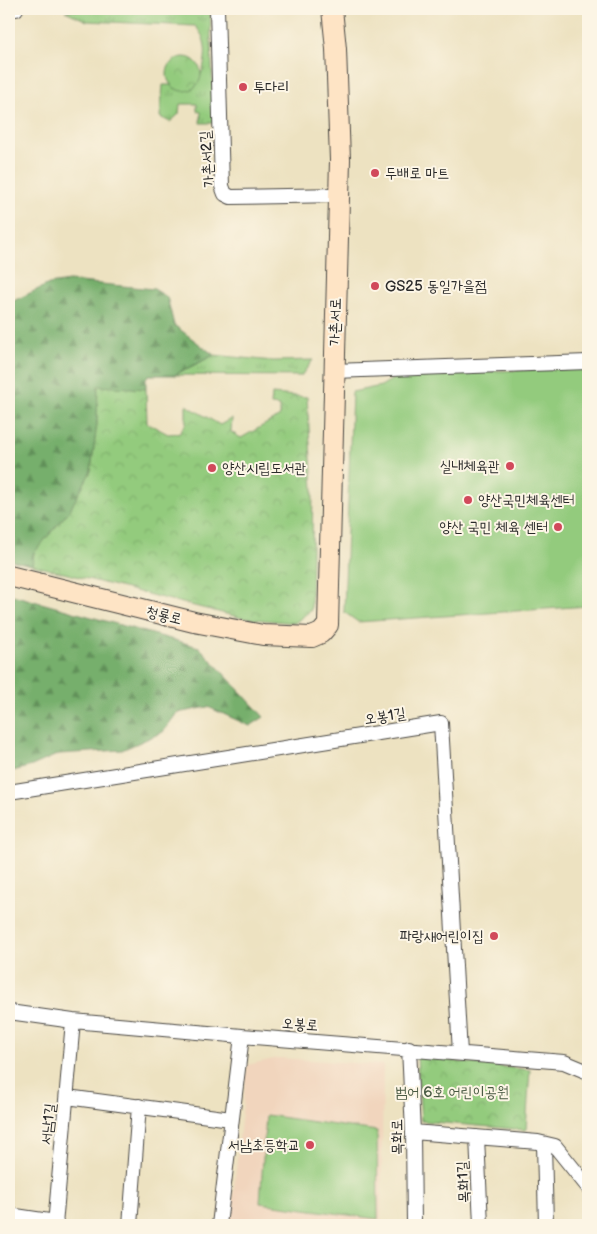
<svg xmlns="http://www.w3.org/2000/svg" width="597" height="1234" font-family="'Balsamiq Sans','Poor Story',sans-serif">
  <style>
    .built { fill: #f1d5bd }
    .grass { fill: url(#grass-tufts); stroke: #5f7b54 }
    .forest { fill: url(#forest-firs); stroke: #506d4c }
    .park { fill: url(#park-crowns); stroke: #5f7b54 }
    .pitch { fill: #93cb7d; stroke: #5f7b54 }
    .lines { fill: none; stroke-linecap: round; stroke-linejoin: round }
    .street-casing { stroke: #484642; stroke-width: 16 }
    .secondary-casing { stroke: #484642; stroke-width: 22 }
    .street { stroke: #fff; stroke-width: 14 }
    .secondary { stroke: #fee4c5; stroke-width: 20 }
    .poi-dot { fill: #d1495b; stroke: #fcf5e5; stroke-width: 2 }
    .labels { text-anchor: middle; stroke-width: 4; stroke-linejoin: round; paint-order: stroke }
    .poi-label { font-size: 15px; fill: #2b2b2b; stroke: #fcf5e5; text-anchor: start }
    .street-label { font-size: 15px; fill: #2b2b2b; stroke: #fcf5e5 }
    .park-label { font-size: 15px; fill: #4a5b44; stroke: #fcf5e5 }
  </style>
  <defs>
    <pattern id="grass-tufts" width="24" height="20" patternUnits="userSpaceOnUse" patternTransform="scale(1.25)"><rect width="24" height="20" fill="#93cb7d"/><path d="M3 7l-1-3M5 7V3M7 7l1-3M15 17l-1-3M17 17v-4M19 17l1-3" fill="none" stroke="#7fae6c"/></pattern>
    <pattern id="forest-firs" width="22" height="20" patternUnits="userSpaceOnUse" patternTransform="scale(1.25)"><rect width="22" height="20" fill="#76af6c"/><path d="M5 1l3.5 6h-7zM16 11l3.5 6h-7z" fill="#618f59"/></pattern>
    <pattern id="park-crowns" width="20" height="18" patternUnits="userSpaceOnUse" patternTransform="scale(1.25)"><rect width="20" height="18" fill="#93cb7d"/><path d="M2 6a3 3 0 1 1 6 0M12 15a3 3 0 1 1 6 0" fill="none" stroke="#7fae6c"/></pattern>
  </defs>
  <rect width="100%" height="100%" fill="#fcf5e5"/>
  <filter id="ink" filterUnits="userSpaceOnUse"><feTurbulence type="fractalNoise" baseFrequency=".02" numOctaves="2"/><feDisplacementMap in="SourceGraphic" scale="10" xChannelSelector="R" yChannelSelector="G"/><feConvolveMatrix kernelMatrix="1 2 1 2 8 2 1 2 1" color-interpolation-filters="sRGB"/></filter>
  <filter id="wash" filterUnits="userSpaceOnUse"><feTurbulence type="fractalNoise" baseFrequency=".0096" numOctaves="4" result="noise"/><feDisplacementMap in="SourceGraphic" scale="20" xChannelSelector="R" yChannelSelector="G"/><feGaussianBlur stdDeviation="1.12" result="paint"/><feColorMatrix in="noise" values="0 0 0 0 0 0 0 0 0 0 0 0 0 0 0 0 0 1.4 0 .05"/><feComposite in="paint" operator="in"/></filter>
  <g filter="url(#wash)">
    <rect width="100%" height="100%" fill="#ede2c1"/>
    <path class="built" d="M 278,1058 L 383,1065 L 381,1225 L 230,1225 L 247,1065 Z"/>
    <path class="grass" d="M 106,9 L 210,9 L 214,123 L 200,123 L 201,112 L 197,111 L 197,104 L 180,104 L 179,114 L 170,122 L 160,117 L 163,85 L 171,85 L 176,89 L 196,85 C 206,68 211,41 195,26 L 87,21 L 65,11 Z
      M 214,355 L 273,361 L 313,360 L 301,376 L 174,375 Z"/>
    <path class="forest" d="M 69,281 L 154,289 L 167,297 L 174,325 L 214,355 L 174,375 L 149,375 L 146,378 L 146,389 L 98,387 L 97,424 L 91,471 L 70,510 L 34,553 L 32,565 L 9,560 L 9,470 L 13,454 L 9,429 L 9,303 L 49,284 Z
      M 9,594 L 199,647 L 264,717 L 250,726 L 208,707 L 177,713 L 163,732 L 122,750 L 59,754 L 32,766 L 9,772 Z"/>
    <path class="park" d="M167 74a17 17 0 1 1 34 0a17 17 0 1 1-34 0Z
      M 98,386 L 146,389 L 147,423 L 168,434 L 180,433 L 186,423 L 186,405 L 220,425 L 232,418 L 231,432 L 241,438 L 280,416 L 280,406 L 271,405 L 272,394 L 307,397 L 313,489 L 311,610 L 295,623 L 242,618 L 32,565 L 34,553 L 70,510 L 91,471 L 97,424 Z
      M 417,1057 L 530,1070 L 526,1130 L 421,1121 Z"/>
    <path class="pitch" d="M 588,368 L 588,606 L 358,622 L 344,612 L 352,392 L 381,386 L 401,374 Z
      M 266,1115 L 377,1131 L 378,1219 L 260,1203 Z"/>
  </g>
  <g filter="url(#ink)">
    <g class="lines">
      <g class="street-casing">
        <path id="street" d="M 9,9 L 16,9
          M 217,9 L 222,186 L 225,194 L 231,197 L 339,195
          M 334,371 L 588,362
          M 9,792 L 441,723 L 460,1053
          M 9,1012 L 73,1021 L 242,1036 L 564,1062 L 588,1072
          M 409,1048 L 413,1132 L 414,1225
          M 67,1097 L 231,1119
          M 413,1132 L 538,1142 L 555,1146 L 588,1187
          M 477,1137 L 481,1225
          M 544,1144 L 546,1225
          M 9,1215 L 56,1222
          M 55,1225 L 73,1021
          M 130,1225 L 139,1106
          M 219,1225 L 242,1036"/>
      </g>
      <g class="secondary-casing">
        <path id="secondary" d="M 9,576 L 194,622 L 263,635 L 312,637 L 321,633 L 328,625 L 340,160 L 336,49 L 332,9"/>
      </g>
      <use href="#street" class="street"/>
      <use href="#secondary" class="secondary"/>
    </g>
  </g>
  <g class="poi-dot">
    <circle cx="243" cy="87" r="5"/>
    <circle cx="375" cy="173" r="5"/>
    <circle cx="375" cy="286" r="5"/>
    <circle cx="510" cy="466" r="5"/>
    <circle cx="212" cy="468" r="5"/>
    <circle cx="468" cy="500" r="5"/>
    <circle cx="558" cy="527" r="5"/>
    <circle cx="494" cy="936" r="5"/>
    <circle cx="310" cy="1145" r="5"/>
  </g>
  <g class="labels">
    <g class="poi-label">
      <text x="253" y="92">투다리</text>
      <text x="385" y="178">두배로 마트</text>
      <text x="385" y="291">GS25 동일가을점</text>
      <text x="500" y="471" text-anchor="end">실내체육관</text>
      <text x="222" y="473">양산시립도서관</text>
      <text x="478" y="505">양산국민체육센터</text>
      <text x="548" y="532" text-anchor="end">양산 국민 체육 센터</text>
      <text x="484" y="941" text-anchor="end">파랑새어린이집</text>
      <text x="300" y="1150" text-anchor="end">서남초등학교</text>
    </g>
    <g class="street-label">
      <text transform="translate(207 159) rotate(-94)" y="5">가촌서2길</text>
      <text transform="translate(335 322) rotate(-89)" y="5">가촌서로</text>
      <text transform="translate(164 615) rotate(14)" y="5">청룡로</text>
      <text transform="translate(385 716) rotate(-9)" y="5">오봉1길</text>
      <text transform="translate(300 1024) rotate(4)" y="5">오봉로</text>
      <text transform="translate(48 1124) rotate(-84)" y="5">서남1길</text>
      <text transform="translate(397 1137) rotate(-91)" y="5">목화로</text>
      <text transform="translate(463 1182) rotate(-93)" y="5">목화1길</text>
    </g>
    <g class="park-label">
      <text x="452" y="1097">범어 6호 어린이공원</text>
    </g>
  </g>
  <rect width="597" height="1234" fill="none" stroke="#fcf5e5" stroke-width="30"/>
</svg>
